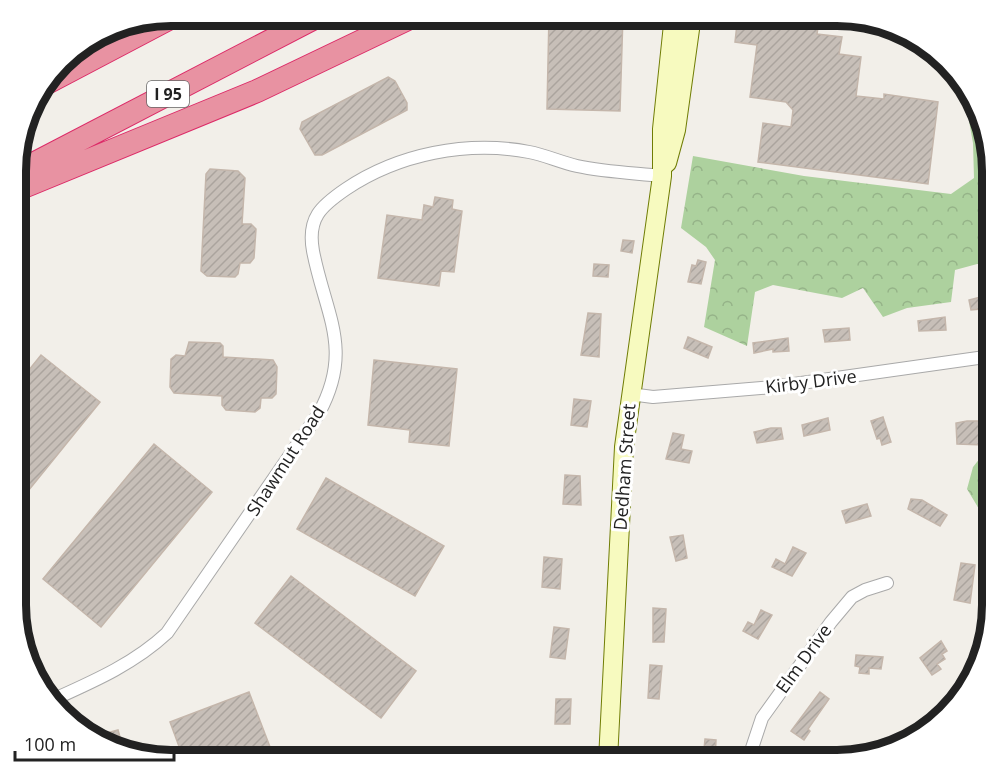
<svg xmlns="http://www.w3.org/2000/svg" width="1007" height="775" font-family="'Open Sans',sans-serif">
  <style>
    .forest { fill: url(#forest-crowns) }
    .building { fill: url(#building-hatch); stroke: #c4b6ab; stroke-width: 1.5 }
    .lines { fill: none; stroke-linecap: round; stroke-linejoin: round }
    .minor-casing { stroke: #a9a9a9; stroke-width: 14 }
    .secondary-casing { stroke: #707d05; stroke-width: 20 }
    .motorway-casing { stroke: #dc2a67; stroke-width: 24 }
    .minor { stroke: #fff; stroke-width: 12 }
    .secondary { stroke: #f7fabf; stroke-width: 18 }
    .motorway { stroke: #e892a2; stroke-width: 22 }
    .labels { text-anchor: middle; stroke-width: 6; stroke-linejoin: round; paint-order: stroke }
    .shield { fill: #fff; stroke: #646464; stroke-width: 1.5 }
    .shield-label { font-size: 16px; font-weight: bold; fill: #222 }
    .street-label { font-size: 18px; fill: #222; stroke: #fff }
    .rim { fill: none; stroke: #222; stroke-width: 8 }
  </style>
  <defs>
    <pattern id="forest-crowns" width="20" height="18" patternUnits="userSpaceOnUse" patternTransform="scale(1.5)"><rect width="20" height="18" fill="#add19e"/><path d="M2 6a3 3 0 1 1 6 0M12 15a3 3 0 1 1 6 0" fill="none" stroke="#95b388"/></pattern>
    <pattern id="building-hatch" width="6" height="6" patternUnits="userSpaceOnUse" patternTransform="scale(1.5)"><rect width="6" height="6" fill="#c7bfb8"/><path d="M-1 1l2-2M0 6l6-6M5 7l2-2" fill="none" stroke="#aba49e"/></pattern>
  </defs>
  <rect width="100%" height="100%" fill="#f2efe9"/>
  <path class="forest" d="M 875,22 L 896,27 L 939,54 L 976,102 L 992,170 L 992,260 L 955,270 L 951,302 L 907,308 L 883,317 L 863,288 L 842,298 L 773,285 L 755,292 L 747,346 L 704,327 L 715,260 L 706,247 L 681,228 L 693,156 L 804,176 L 951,194 L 974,178 L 973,143 L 965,99 L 946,77 L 905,44 L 886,37 Z
    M 992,443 L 992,522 L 985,519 L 967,489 L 973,467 Z"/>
  <path class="building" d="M 549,15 L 623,15 L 620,111 L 547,109 Z
    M 738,15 L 820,15 L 817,34 L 842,37 L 839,54 L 861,57 L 856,96 L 884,99 L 884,94 L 938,102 L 928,184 L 758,162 L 763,123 L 791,127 L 793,110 L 786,102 L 750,97 L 757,45 L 735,42 Z
    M 388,77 L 395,81 L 407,103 L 407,110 L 322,155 L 315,155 L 300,129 L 302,122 Z
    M 210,169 L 238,171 L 245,178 L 242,224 L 251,224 L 256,229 L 254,258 L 250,263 L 240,263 L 238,274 L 235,277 L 207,276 L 201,271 L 206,174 Z
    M 435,197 L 453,200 L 452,209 L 462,211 L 454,272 L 441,271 L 439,286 L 378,278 L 387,215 L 422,220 L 424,205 L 433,207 Z
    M 623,240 L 634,241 L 632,253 L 621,251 Z
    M 698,260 L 706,262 L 701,284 L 688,282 L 692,265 L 696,266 Z
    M 594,264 L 609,265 L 608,277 L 593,276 Z
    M 992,294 L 992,308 L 971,310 L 969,300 Z
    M 588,313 L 601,314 L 599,357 L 581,355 Z
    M 945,317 L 946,330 L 919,331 L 918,321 Z
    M 849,328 L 850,340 L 825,342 L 823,330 Z
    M 688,337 L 712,347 L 708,358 L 684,348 Z
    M 788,338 L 789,351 L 773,352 L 773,349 L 754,353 L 753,343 Z
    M 189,342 L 220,343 L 223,346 L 223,357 L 273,360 L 277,367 L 276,394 L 272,398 L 261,398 L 260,408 L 255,412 L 226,410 L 222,405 L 222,396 L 174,393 L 170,387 L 171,359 L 176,355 L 185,356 Z
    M 41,355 L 100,402 L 16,506 L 16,386 Z
    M 374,360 L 457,369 L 449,446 L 409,442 L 410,430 L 368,425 Z
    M 574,399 L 591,401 L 587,427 L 571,425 Z
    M 883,417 L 891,442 L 882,445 L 880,438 L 877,439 L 871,421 Z
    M 828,418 L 830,430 L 804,436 L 802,425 Z
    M 967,421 L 982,421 L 984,445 L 957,444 L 956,423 Z
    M 771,428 L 781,428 L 783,439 L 757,443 L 754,432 Z
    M 673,433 L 684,435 L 681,449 L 692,451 L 689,463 L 666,459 Z
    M 154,444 L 212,492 L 101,627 L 43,579 Z
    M 565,475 L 580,476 L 581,505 L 563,504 Z
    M 326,478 L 444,546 L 415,596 L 297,529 Z
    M 911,499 L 922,500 L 947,515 L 940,526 L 908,509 Z
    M 867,504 L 871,516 L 846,523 L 842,511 Z
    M 683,535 L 687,558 L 676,561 L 670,537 Z
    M 793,547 L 806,553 L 792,576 L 772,567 L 776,559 L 785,564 Z
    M 544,557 L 562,559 L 560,589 L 542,587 Z
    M 961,563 L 975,565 L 970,603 L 954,600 Z
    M 291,576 L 416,671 L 381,718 L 255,623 Z
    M 653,608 L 666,609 L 664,642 L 653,642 Z
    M 761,610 L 772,615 L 758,639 L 743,631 L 748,622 L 754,625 Z
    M 554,627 L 569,629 L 565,659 L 550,657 Z
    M 941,641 L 947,651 L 942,654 L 945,659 L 937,664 L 941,669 L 932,675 L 920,658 Z
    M 856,655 L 883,657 L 881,669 L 869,668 L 869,674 L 859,673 L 860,667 L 855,666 Z
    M 650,665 L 662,666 L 659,699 L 648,698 Z
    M 249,692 L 275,760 L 184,760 L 170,722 Z
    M 820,692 L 829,699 L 808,729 L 810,731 L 804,740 L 791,731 Z
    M 556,699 L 571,699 L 570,724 L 555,724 Z
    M 118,730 L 124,751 L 111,748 L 92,737 Z
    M 705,739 L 716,740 L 715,760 L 703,760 Z"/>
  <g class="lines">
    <g class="minor-casing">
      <path id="minor" d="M 630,394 L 653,397 L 773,387 L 992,356
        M 52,700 C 92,682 134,664 167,633 L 319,413 C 354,349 325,314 313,251 C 307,218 321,206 346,189 C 398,154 467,140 529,152 C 545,155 560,162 577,166 C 605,172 634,173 662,176
        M 748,760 L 762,718 L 831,622 L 852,597 L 865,590 L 887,583"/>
    </g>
    <g class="secondary-casing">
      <path id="secondary" d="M 667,163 L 676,130 L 692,15
        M 608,760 L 624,447 L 662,176 L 662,129 L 674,15"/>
    </g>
    <g class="motorway-casing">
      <path id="motorway" d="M 43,85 L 176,15
        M 16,173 L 320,15
        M 16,190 L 257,91 L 416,15"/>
    </g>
    <use href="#minor" class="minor"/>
    <use href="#secondary" class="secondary"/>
    <use href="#motorway" class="motorway"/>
  </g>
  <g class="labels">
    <rect class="shield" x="147" y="81" width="42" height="26" rx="4.5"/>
    <g class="shield-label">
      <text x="168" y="100">I 95</text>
    </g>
    <g class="street-label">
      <text transform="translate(811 382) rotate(-7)" y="6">Kirby Drive</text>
      <text transform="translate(286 461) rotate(-57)" y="6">Shawmut Road</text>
      <text transform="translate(625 467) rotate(-86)" y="6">Dedham Street</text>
      <text transform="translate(804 659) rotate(-54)" y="6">Elm Drive</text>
    </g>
  </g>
  <path d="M0 0H1007V775H0ZM171 26H837A145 145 0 0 1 982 171V605A145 145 0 0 1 837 750H171A145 145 0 0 1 26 605V171A145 145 0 0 1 171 26Z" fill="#fff" fill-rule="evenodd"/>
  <path class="rim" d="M171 26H837A145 145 0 0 1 982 171V605A145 145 0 0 1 837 750H171A145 145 0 0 1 26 605V171A145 145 0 0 1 171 26Z"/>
  <path d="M15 751v9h159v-9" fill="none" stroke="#222222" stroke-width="3"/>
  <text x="24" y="751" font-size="18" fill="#222222" stroke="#ffffff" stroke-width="4.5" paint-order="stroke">100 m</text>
</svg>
